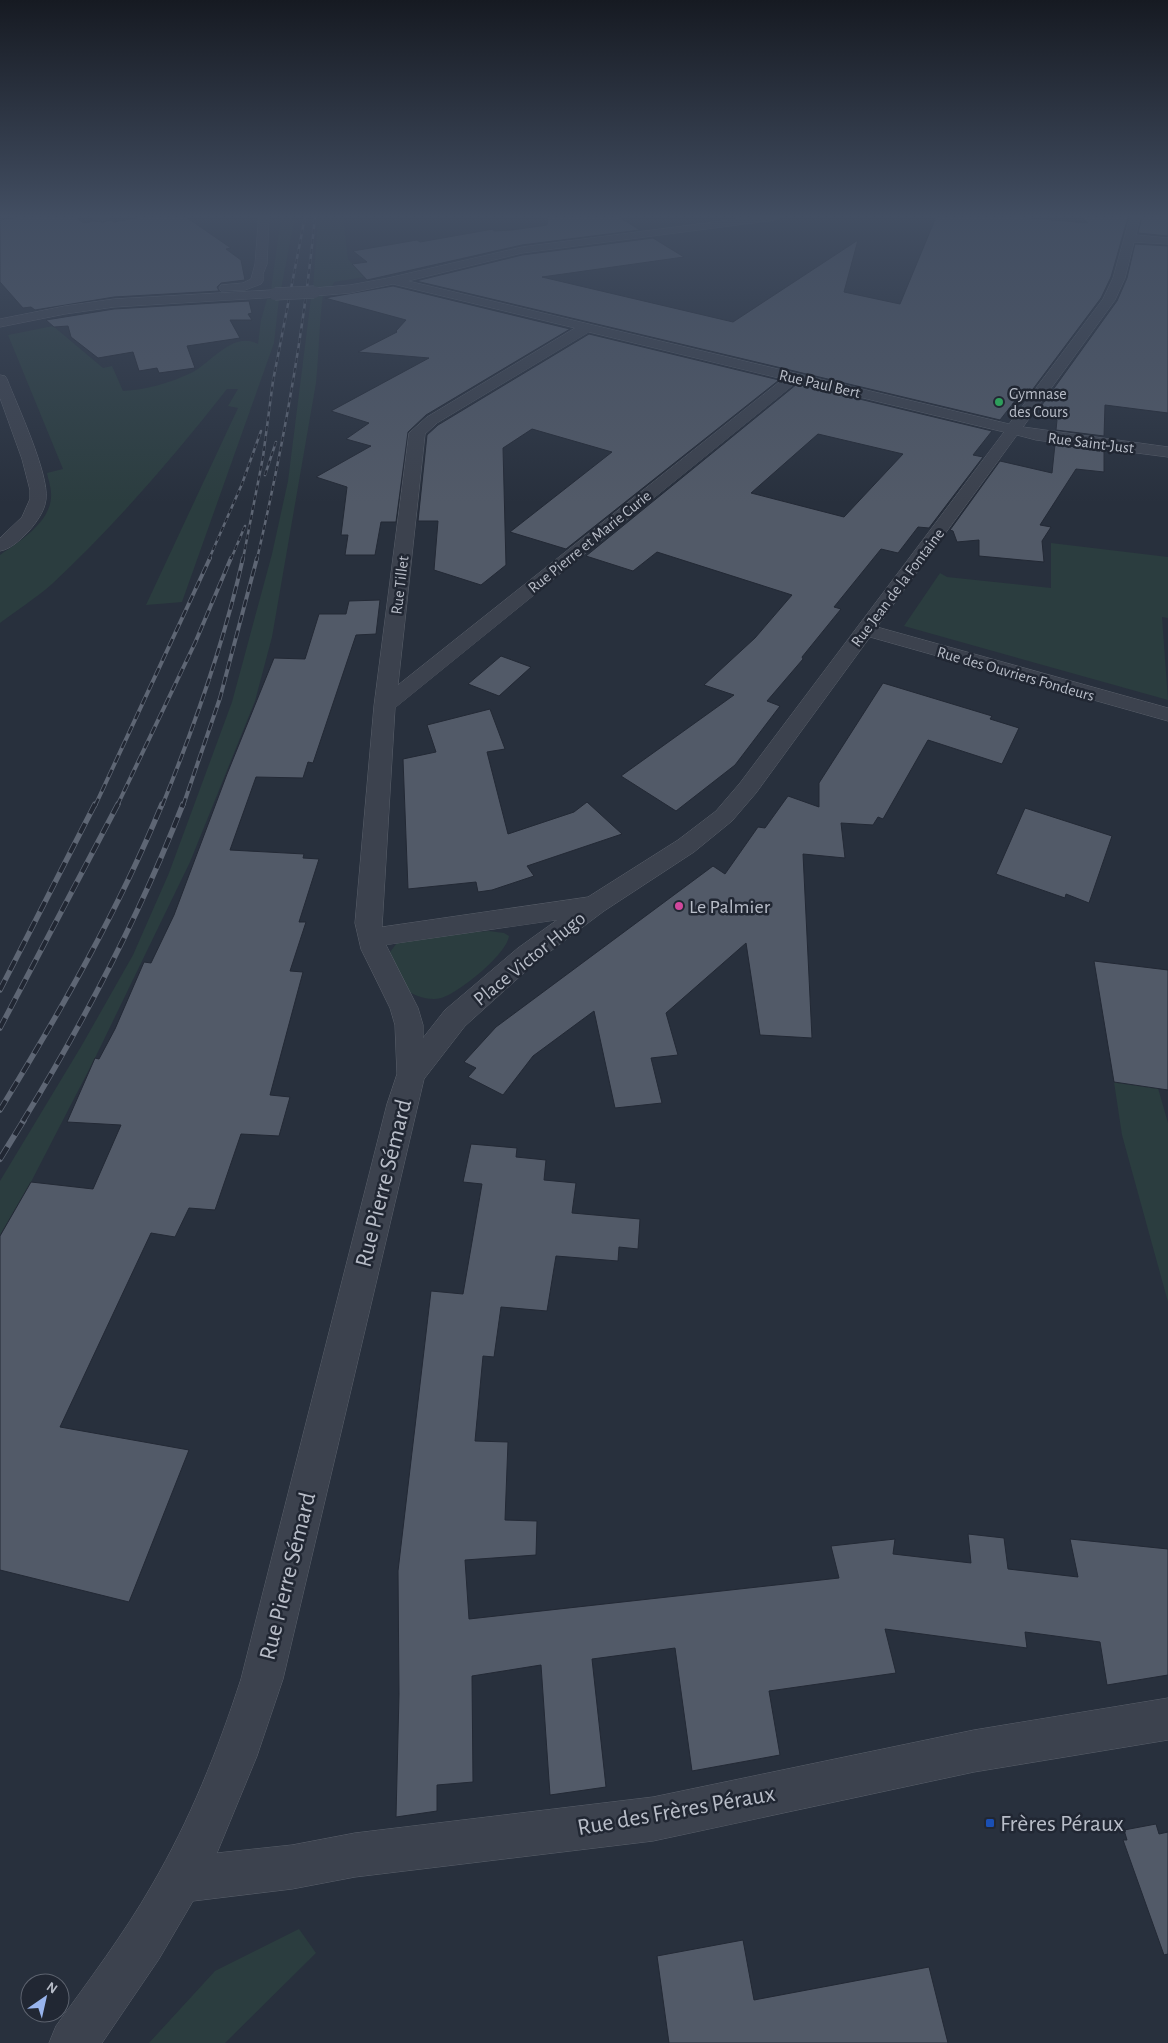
<svg xmlns="http://www.w3.org/2000/svg" width="1168" height="2043" font-family="'Alegreya Sans',sans-serif">
  <style>
    .green { fill: #2b3d3f }
    .building { fill: #525a68; stroke: #232935; fill-rule: evenodd }
    .lines { fill: none; stroke-linecap: round; stroke-linejoin: round }
    .minor-casing { stroke: #5a606b; stroke-width: 1 }
    .minor { fill: #3c424e; fill-rule: evenodd }
    .rail-far3-casing { stroke: #5e6674; stroke-width: 2.5 }
    .rail-far2-casing { stroke: #5e6674; stroke-width: 4 }
    .rail-far1-casing { stroke: #5e6674; stroke-width: 5.5 }
    .rail-casing { stroke: #5e6674; stroke-width: 6 }
    .rail-far3 { stroke: #212733; stroke-width: 2; stroke-dasharray: 5; stroke-linecap: butt }
    .rail-far2 { stroke: #212733; stroke-width: 2.5; stroke-dasharray: 8; stroke-linecap: butt }
    .rail-far1 { stroke: #212733; stroke-width: 4; stroke-dasharray: 11; stroke-linecap: butt }
    .rail { stroke: #212733; stroke-width: 4.5; stroke-dasharray: 14; stroke-linecap: butt }
    .minor-bridge-casing { stroke: #5a606b; stroke-width: 13; stroke-linecap: butt }
    .minor-bridge { stroke: #3c424e; stroke-width: 12 }
    .leisure-dot { fill: #2e9e5b; stroke: #212733; stroke-width: 2 }
    .hotel-dot { fill: #d1479c; stroke: #212733; stroke-width: 2 }
    .transit-dot { fill: #1a4fb4; stroke: #212733; stroke-width: 2 }
    .labels { text-anchor: middle; stroke-width: 5; stroke-linejoin: round; paint-order: stroke }
    .far-street-label { font-size: 16px; fill: #b8bdc8; stroke: #212733 }
    .far-poi-label { font-size: 16px; fill: #b8bdc8; stroke: #212733; text-anchor: start }
    .poi-label { font-size: 20px; fill: #b8bdc8; stroke: #212733; text-anchor: start }
    .street-label { font-size: 20px; fill: #b8bdc8; stroke: #212733 }
    .near-street-label { font-size: 24px; fill: #b8bdc8; stroke: #212733 }
    .near-poi-label { font-size: 24px; fill: #b8bdc8; stroke: #212733; text-anchor: start }
  </style>
  <rect width="100%" height="100%" fill="#28303d"/>
  <path class="green" d="M 281,217 L 295,217 L 281,289 L 271,290 Z
    M 318,217 L 343,217 L 348,259 L 364,277 L 334,282 L 332,287 L 313,288 Z
    M 323,295 C 319,325 319,354 316,383 L 272,637 L 255,701 L 190,862 L 95,1058 L 31,1182 L 0,1235 L 0,1181 L 82,1045 L 133,955 L 169,873 L 232,702 L 272,554 L 288,481 L 311,298 Z
    M 267,299 L 279,299 L 274,343 L 182,602 L 146,605 L 238,408 L 228,406 L 238,389 L 227,389 C 173,458 116,524 52,584 C 36,598 17,610 0,623 L 0,555 C 20,541 53,521 51,493 C 51,486 48,479 47,473 L 63,469 L 8,335 L 53,326 L 103,368 L 112,366 L 123,391 C 145,390 170,383 191,373 C 210,364 233,330 258,344 L 261,320 Z
    M 1051,543 L 1168,557 L 1168,618 L 1162,617 L 1168,700 L 904,626 L 940,573 L 947,577 L 1051,588 Z
    M 489,931 L 504,933 L 509,936 C 507,954 459,993 441,998 C 431,1001 413,997 405,988 C 399,981 394,962 390,952 L 397,943 L 416,937 Z
    M 1114,1082 L 1158,1088 L 1168,1123 L 1168,1302 L 1122,1135 Z
    M 299,1929 L 316,1953 L 225,2043 L 149,2043 L 215,1971 Z"/>
  <path class="building" d="M 22,217 L 75,217 L 84,223 L 93,221 L 104,222 L 110,220 L 114,222 L 143,217 L 186,217 L 231,248 L 226,249 L 241,260 L 245,280 L 221,283 L 217,287 L 219,291 L 114,297 L 35,310 L 31,307 L 23,308 L 0,282 L 0,220 Z
    M 548,217 L 619,217 L 640,230 L 522,245 L 367,280 L 352,264 L 367,262 L 353,251 L 417,240 L 420,242 L 493,229 L 494,231 L 512,230 L 547,225 Z
    M 936,217 L 1019,217 L 1088,223 L 1083,217 L 1128,217 L 1111,277 L 1101,298 L 1024,401 L 1018,397 L 1000,420 L 416,281 L 522,255 L 653,238 L 684,257 L 542,277 L 733,322 L 858,240 L 844,292 L 900,304 Z
    M 1142,217 L 1168,217 L 1168,236 L 1138,233 Z
    M 1135,244 L 1168,246 L 1168,413 L 1105,405 L 1104,436 L 1056,430 L 1057,420 L 1039,409 L 1117,301 L 1127,278 Z
    M 393,286 L 570,329 L 426,415 L 408,432 L 396,522 L 381,522 L 375,555 L 345,555 L 348,535 L 341,535 L 347,487 L 316,477 L 371,446 L 346,439 L 369,423 L 331,411 L 429,358 L 358,352 L 397,332 L 396,331 L 406,320 L 325,298 Z
    M 249,301 L 252,313 L 248,314 L 252,320 L 230,320 L 240,338 L 187,346 L 195,368 L 159,373 L 157,368 L 139,371 L 133,352 L 98,358 L 71,337 L 68,326 L 54,327 L 46,320 L 114,309 Z
    M 589,334 L 779,380 L 566,549 L 510,532 L 612,452 L 532,429 L 503,448 L 506,565 L 481,585 L 434,570 L 438,521 L 418,521 L 427,435 L 438,425 Z
    M 797,384 L 992,431 L 973,455 L 983,457 L 929,528 L 918,527 L 898,553 L 881,549 L 834,607 L 841,609 L 802,657 L 803,659 L 767,701 L 780,706 L 735,765 L 676,811 L 621,776 L 734,695 L 704,685 L 755,638 L 792,595 L 657,552 L 633,571 L 586,556 ZM 818,434 L 903,454 L 844,517 L 751,493 Z
    M 1055,444 L 1104,451 L 1104,472 L 1076,469 L 1040,525 L 1051,527 L 1042,541 L 1044,562 L 979,556 L 979,540 L 957,542 L 953,531 L 950,530 L 1000,461 L 1052,473 Z
    M 380,600 L 376,634 L 356,635 L 313,763 L 308,762 L 303,778 L 256,777 L 230,850 L 304,854 L 303,858 L 319,859 L 299,922 L 306,922 L 290,971 L 303,972 L 270,1095 L 290,1097 L 279,1136 L 241,1134 L 215,1210 L 189,1208 L 175,1237 L 151,1233 L 60,1427 L 189,1450 L 129,1602 L 0,1570 L 0,1236 L 31,1182 L 93,1189 L 121,1125 L 67,1122 L 95,1058 L 99,1059 L 115,1029 L 144,962 L 151,963 L 174,915 L 227,774 L 274,658 L 305,659 L 319,614 L 346,614 L 349,601 Z
    M 501,656 L 531,667 L 499,696 L 468,684 Z
    M 883,683 L 992,716 L 990,719 L 1019,728 L 1002,764 L 928,740 L 883,819 L 878,817 L 873,825 L 841,823 L 845,858 L 803,854 L 812,1038 L 760,1035 L 746,943 L 666,1013 L 678,1055 L 651,1058 L 662,1103 L 615,1108 L 594,1011 L 533,1056 L 503,1095 L 468,1077 L 476,1068 L 464,1062 L 496,1027 L 713,866 L 725,874 L 758,827 L 765,828 L 788,796 L 819,807 L 819,783 Z
    M 490,709 L 505,749 L 487,752 L 508,834 L 574,812 L 587,802 L 622,834 L 527,866 L 534,876 L 492,890 L 478,892 L 476,882 L 408,889 L 403,759 L 436,752 L 427,725 Z
    M 1025,808 L 1112,836 L 1089,903 L 1066,894 L 1065,898 L 996,874 Z
    M 1094,961 L 1168,970 L 1168,1090 L 1114,1082 Z
    M 471,1144 L 517,1148 L 516,1157 L 546,1160 L 544,1180 L 576,1183 L 572,1213 L 640,1219 L 638,1249 L 619,1247 L 618,1261 L 556,1256 L 547,1311 L 501,1307 L 494,1357 L 483,1356 L 475,1441 L 508,1442 L 505,1520 L 537,1521 L 536,1555 L 465,1560 L 469,1619 L 839,1578 L 831,1546 L 895,1539 L 893,1554 L 971,1563 L 968,1534 L 1004,1538 L 1008,1569 L 1078,1577 L 1070,1539 L 1168,1549 L 1168,1675 L 1107,1685 L 1100,1642 L 1025,1632 L 1027,1648 L 885,1629 L 896,1673 L 769,1691 L 780,1755 L 692,1771 L 675,1648 L 592,1659 L 606,1787 L 550,1795 L 541,1665 L 472,1676 L 473,1782 L 437,1785 L 437,1811 L 396,1817 L 399,1694 L 398,1571 L 431,1291 L 463,1294 L 482,1184 L 463,1182 Z
    M 1156,1824 L 1159,1834 L 1168,1832 L 1168,1954 L 1164,1955 L 1123,1840 L 1127,1840 L 1124,1830 Z
    M 743,1940 L 754,2000 L 929,1967 L 948,2043 L 669,2043 L 657,1956 Z"/>
  <g class="lines">
    <g class="minor-casing">
      <path id="minor" d="M 92,217 L 110,217 C 107,222 94,222 92,217 Z
        M 259,217 L 269,217 L 267,264 L 263,274 L 263,281 L 261,284 L 245,290 L 221,291 L 219,288 L 221,285 L 243,283 L 251,279 L 255,264 Z
        M 753,217 L 780,217 L 775,220 L 522,253 L 408,281 L 1009,424 L 1103,299 L 1113,278 L 1130,217 L 1140,217 L 1136,235 L 1168,238 L 1168,244 L 1134,242 L 1125,278 L 1115,300 L 1023,427 L 1168,447 L 1168,457 L 1036,440 L 1017,435 L 877,627 L 1168,708 L 1168,721 L 870,637 L 756,793 L 732,821 L 694,852 L 604,911 L 536,962 L 465,1026 L 424,1079 L 283,1679 L 257,1756 L 217,1853 L 292,1845 L 355,1833 L 653,1797 L 974,1730 L 1168,1698 L 1168,1740 L 974,1772 L 653,1841 L 355,1877 L 292,1889 L 193,1901 L 159,1959 L 102,2043 L 49,2043 L 56,2026 C 89,1980 124,1934 152,1885 C 190,1820 218,1750 241,1679 L 387,1104 L 397,1074 L 395,1025 L 390,1008 L 361,949 L 355,923 L 374,706 L 409,433 L 427,417 L 575,328 L 393,284 L 350,293 L 314,296 L 308,292 L 314,288 L 350,285 L 388,278 L 522,247 ZM 589,332 L 783,379 L 398,685 L 425,434 L 437,423 ZM 797,382 L 1004,432 L 740,783 L 716,811 L 678,840 L 588,897 L 382,927 L 395,708 ZM 557,920 L 518,948 L 445,1010 L 423,1038 L 423,1025 L 418,1008 L 386,945 Z
        M 275,290 L 281,294 L 279,297 L 114,307 L 65,314 L 0,327 L 0,319 L 65,306 L 114,299 Z
        M 0,375 L 5,376 L 7,379 C 17,405 49,473 46,499 C 45,511 36,523 28,532 C 20,540 11,549 0,551 L 0,538 L 22,517 L 30,499 L 30,490 L 22,459 L 0,398 Z"/>
    </g>
    <use href="#minor" class="minor"/>
    <g class="rail-far3-casing">
      <path id="rail-far3" d="M 265,475 L 276,442
        M 209,559 L 242,484 L 261,431
        M 231,559 L 245,526
        M 243,559 L 263,457 L 273,381 L 305,217
        M 257,559 C 283,447 304,332 315,217"/>
    </g>
    <g class="rail-far2-casing">
      <path id="rail-far2" d="M 95,806 L 210,558
        M 117,806 L 195,643 L 231,558
        M 162,806 C 195,725 224,643 243,558
        M 183,806 L 220,698 L 257,558"/>
    </g>
    <g class="rail-far1-casing">
      <path id="rail-far1" d="M 0,990 L 95,804
        M 0,1028 L 118,804
        M 0,1110 C 60,1012 118,911 162,804
        M 23,1121 C 85,1020 140,914 183,804"/>
    </g>
    <g class="rail-casing">
      <path id="rail" d="M 0,1159 L 24,1120"/>
    </g>
    <use href="#rail-far3" class="rail-far3"/>
    <use href="#rail-far2" class="rail-far2"/>
    <use href="#rail-far1" class="rail-far1"/>
    <use href="#rail" class="rail"/>
    <g class="minor-bridge-casing">
      <path id="minor-bridge" d="M 275,294 L 314,292"/>
    </g>
    <use href="#minor-bridge" class="minor-bridge"/>
  </g>
  <linearGradient id="sky" x2="0" y2="1"><stop stop-color="#161a22"/><stop offset="0.43" stop-color="#424e62"/><stop offset="1" stop-color="#424e62" stop-opacity="0"/></linearGradient>
  <rect width="1168" height="503" fill="url(#sky)"/>
  <circle class="leisure-dot" cx="999" cy="402" r="5"/>
  <circle class="hotel-dot" cx="679" cy="906" r="5"/>
  <rect class="transit-dot" x="985" y="1818" width="10" height="10" rx="2.5"/>
  <g class="labels">
    <g class="far-street-label">
      <text transform="translate(820 383) rotate(13)" y="6">Rue Paul Bert</text>
      <text transform="translate(1091 442) rotate(7)" y="6">Rue Saint-Just</text>
      <text transform="translate(589 541) rotate(-39)" y="6">Rue Pierre et Marie Curie</text>
      <text transform="translate(399 585) rotate(-83)" y="6">Rue Tillet</text>
      <text transform="translate(897 587) rotate(-53)" y="6">Rue Jean de la Fontaine</text>
      <text transform="translate(1016 673) rotate(16)" y="6">Rue des Ouvriers Fondeurs</text>
    </g>
    <g class="far-poi-label">
      <text x="1009" y="399">Gymnase<tspan x="1009" dy="18">des Cours</tspan></text>
    </g>
    <g class="poi-label">
      <text x="689" y="913">Le Palmier</text>
    </g>
    <g class="street-label">
      <text transform="translate(529 958) rotate(-39)" y="7">Place Victor Hugo</text>
    </g>
    <g class="near-street-label">
      <text transform="translate(383 1183) rotate(-76)" y="8">Rue Pierre Sémard</text>
      <text transform="translate(287 1576) rotate(-76)" y="8">Rue Pierre Sémard</text>
      <text transform="translate(676 1810) rotate(-10)" y="8">Rue des Frères Péraux</text>
    </g>
    <g class="near-poi-label">
      <text x="1000" y="1831">Frères Péraux</text>
    </g>
  </g>
  <g transform="translate(45 1998) rotate(34)"><circle r="24" fill="#212733" stroke="#5d636f"/>
  <path d="M0-4L9 19L0 12L-9 19Z" fill="#98b4ed"/>
  <text y="-8" font-size="14" font-weight="bold" text-anchor="middle" fill="#b8bdc8">N</text>
  </g>
</svg>
